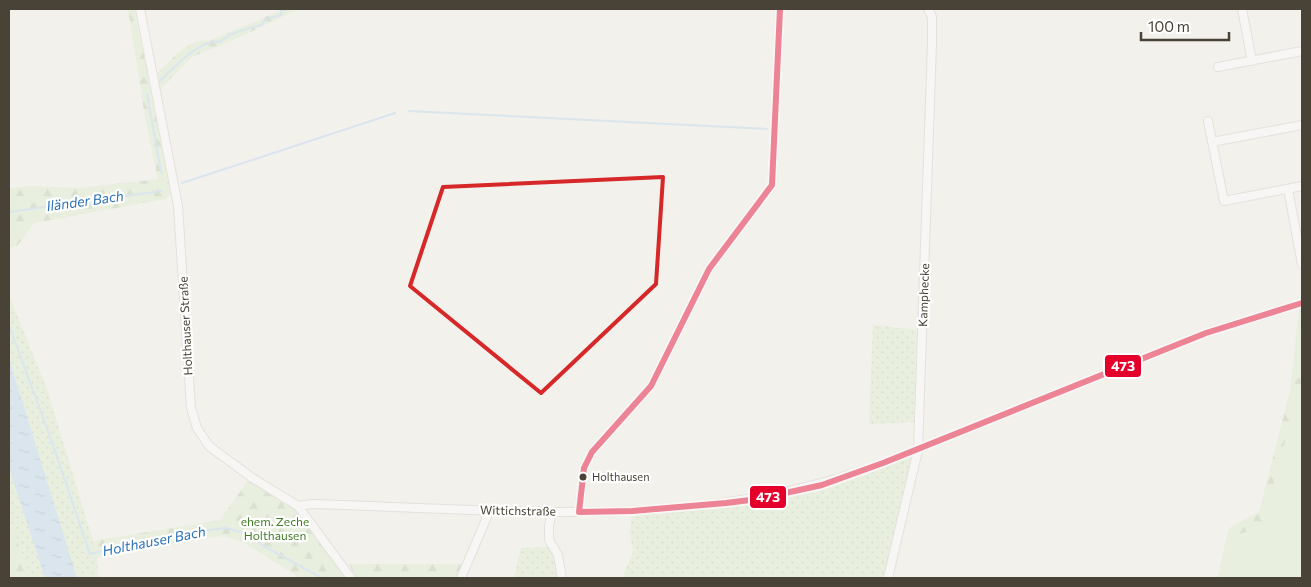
<svg xmlns="http://www.w3.org/2000/svg" width="1311" height="587" font-family="Commissioner,sans-serif">
  <style>
    .grass { fill: url(#grass-dots) }
    .forest { fill: url(#forest-firs) }
    .park { fill: #ddedcc }
    .water { fill: url(#water-ripples) }
    .lines { fill: none; stroke-linecap: round; stroke-linejoin: round }
    .stream { stroke: #bcd8f0; stroke-width: 2 }
    .minor-casing { stroke: #d0cfc9; stroke-width: 10 }
    .minor { stroke: #fdfdfc; stroke-width: 8 }
    .bus-1-casing { stroke: #fff; stroke-width: 10 }
    .bus-1 { stroke: #e4002b; stroke-width: 6 }
    .marked { fill: none; stroke: #d62828; stroke-width: 4; stroke-linejoin: round }
    .bus-dot { fill: #494337; stroke: #fff; stroke-width: 2 }
    .labels { text-anchor: middle; stroke-width: 4.5; stroke-linejoin: round; paint-order: stroke }
    .bus-label { font-size: 11px; fill: #494337; stroke: #fff; text-anchor: start }
    .street-label { font-size: 12px; fill: #494337; stroke: #fff }
    .park-label { font-size: 12px; fill: #427d28; stroke: #fff }
    .water-label { font-size: 14px; font-style: italic; fill: #2d73b8; stroke: #fff }
    .line-badge { stroke: #fff; stroke-width: 2 }
    .badge-label { font-size: 14px; text-anchor: middle; font-weight: bold; fill: #fff }
  </style>
  <defs>
    <pattern id="grass-dots" width="8" height="8" patternUnits="userSpaceOnUse" patternTransform="scale(1.25)"><rect width="8" height="8" fill="#ddedcc"/><path d="M2 2h.1M6 6h.1" fill="none" stroke="#bfccb0" stroke-width="1.8" stroke-linecap="round"/></pattern>
    <pattern id="forest-firs" width="22" height="20" patternUnits="userSpaceOnUse" patternTransform="scale(1.25)"><rect width="22" height="20" fill="#ddedcc"/><path d="M5 1l3.5 6h-7zM16 11l3.5 6h-7z" fill="#bfccb0"/></pattern>
    <pattern id="water-ripples" width="26" height="14" patternUnits="userSpaceOnUse" patternTransform="scale(1.25)"><rect width="26" height="14" fill="#bcd8f0"/><path d="M2 4q2-2 4 0t4 0M15 11q2-2 4 0t4 0" fill="none" stroke="#9bb1c3"/></pattern>
  </defs>
  <rect width="100%" height="100%" fill="#f2f1ec"/>
  <path class="grass" d="M 9,295 L 48,392 L 93,541 L 97,558 L 98,578 L 77,578 L 68,551 L 9,358 Z
    M 873,325 L 917,330 L 915,422 L 869,424 Z
    M 918,450 L 888,578 L 622,578 L 633,552 L 630,532 L 632,511 L 758,499 Z
    M 9,468 L 45,578 L 30,578 L 9,516 Z
    M 553,547 L 562,578 L 514,578 L 521,548 Z"/>
  <path class="forest" d="M 128,9 L 134,9 L 149,80 C 166,69 185,36 209,41 L 284,9 L 298,9 L 240,37 L 192,57 L 152,98 L 176,190 L 165,199 L 34,223 L 18,245 L 9,249 L 9,189 L 28,186 L 79,188 L 158,179 L 146,123 Z
    M 1302,303 L 1302,578 L 1218,578 L 1229,528 L 1259,512 L 1290,391 L 1300,304 Z
    M 250,478 L 297,508 L 348,578 L 300,578 L 242,541 L 221,536 L 97,558 L 93,541 L 220,520 Z
    M 9,516 L 30,578 L 9,578 Z
    M 349,564 L 466,564 L 461,578 L 357,578 Z"/>
  <path class="park" d="M 1302,309 L 1302,379 L 1292,376 L 1299,310 Z
    M 1298,393 L 1302,393 L 1302,578 L 1218,578 L 1226,539 L 1262,526 Z"/>
  <path class="water" d="M 9,358 L 77,578 L 45,578 L 9,468 Z"/>
  <g class="lines">
    <path class="stream" d="M 160,81 C 172,69 202,37 220,42 C 232,32 246,29 261,25 L 266,19 L 281,15 L 281,11 L 288,9
      M 147,94 L 161,172
      M 409,111 L 767,129
      M 182,183 L 395,113
      M 9,212 L 162,191
      M 9,325 L 52,442 L 49,443
      M 52,442 L 90,554 L 160,537 L 190,535 L 199,531 L 226,528 L 251,535 L 262,545 L 322,578"/>
    <g class="minor-casing">
      <path id="minor" d="M 140,9 L 178,206 L 191,408 L 197,428 L 209,446 L 251,477 L 298,506 L 351,578
        M 1242,9 L 1252,61
        M 1218,67 L 1302,51
        M 1208,121 L 1224,201 L 1302,186
        M 1212,142 L 1302,125
        M 1288,189 L 1302,264
        M 298,506 L 312,504 C 502,509 702,533 883,463 L 1206,333 L 1302,303
        M 552,512 L 549,526 L 549,540 L 558,555 L 562,578
        M 579,512 L 584,468 L 592,452 L 651,386 L 709,269 L 772,185 L 780,9
        M 461,578 L 490,510
        M 888,578 L 918,450 L 932,43 L 932,17 L 928,9"/>
    </g>
    <use href="#minor" class="minor"/>
    <g class="bus-1-casing">
      <path id="bus-1" d="M 579,512 L 632,511 L 726,503 L 758,499 L 822,485 L 883,463 L 1206,333 L 1302,303
        M 579,512 L 584,468 L 592,452 L 651,386 L 709,269 L 772,185 L 780,9"/>
    </g>
    <use href="#bus-1" class="bus-1"/>
  </g>
  <path d="M0 0H1311V587H0ZM 663,177 L 656,284 L 541,393 L 410,286 L 443,187 Z" fill="#f2f1ec" fill-opacity=".55" fill-rule="evenodd"/>
  <path class="marked" d="M 663,177 L 656,284 L 541,393 L 410,286 L 443,187 Z"/>
  <circle class="bus-dot" cx="583" cy="477" r="4.5"/>
  <g class="labels">
    <g class="bus-label">
      <text x="592" y="481">Holthausen</text>
    </g>
    <g class="street-label">
      <text transform="translate(924 295) rotate(-88)" y="4">Kamphecke</text>
      <text transform="translate(186 326) rotate(-93)" y="4">Holthauser Straße</text>
      <text transform="translate(518 511) rotate(1)" y="4">Wittichstraße</text>
    </g>
    <g class="park-label">
      <text x="275" y="526">ehem. Zeche<tspan x="275" dy="14">Holthausen</tspan></text>
    </g>
    <g class="water-label">
      <text transform="translate(85 201) rotate(-8)" y="5">Iländer Bach</text>
      <text transform="translate(154 541) rotate(-11)" y="5">Holthauser Bach</text>
    </g>
  </g>
  <g class="line-badge">
    <rect x="1104" y="354" width="38" height="24" rx="5" fill="#e4002b"/>
    <rect x="749" y="485" width="38" height="24" rx="5" fill="#e4002b"/>
  </g>
  <g class="badge-label">
    <text x="1123" y="371">473</text>
    <text x="768" y="502">473</text>
  </g>
  <rect width="1311" height="587" fill="none" stroke="#494337" stroke-width="20"/>
  <path d="M1141 32v8h88v-8" fill="none" stroke="#494337" stroke-width="2.5"/>
  <text x="1148" y="32" font-size="15" fill="#494337" stroke="#ffffff" stroke-width="4" paint-order="stroke">100 m</text>
</svg>
